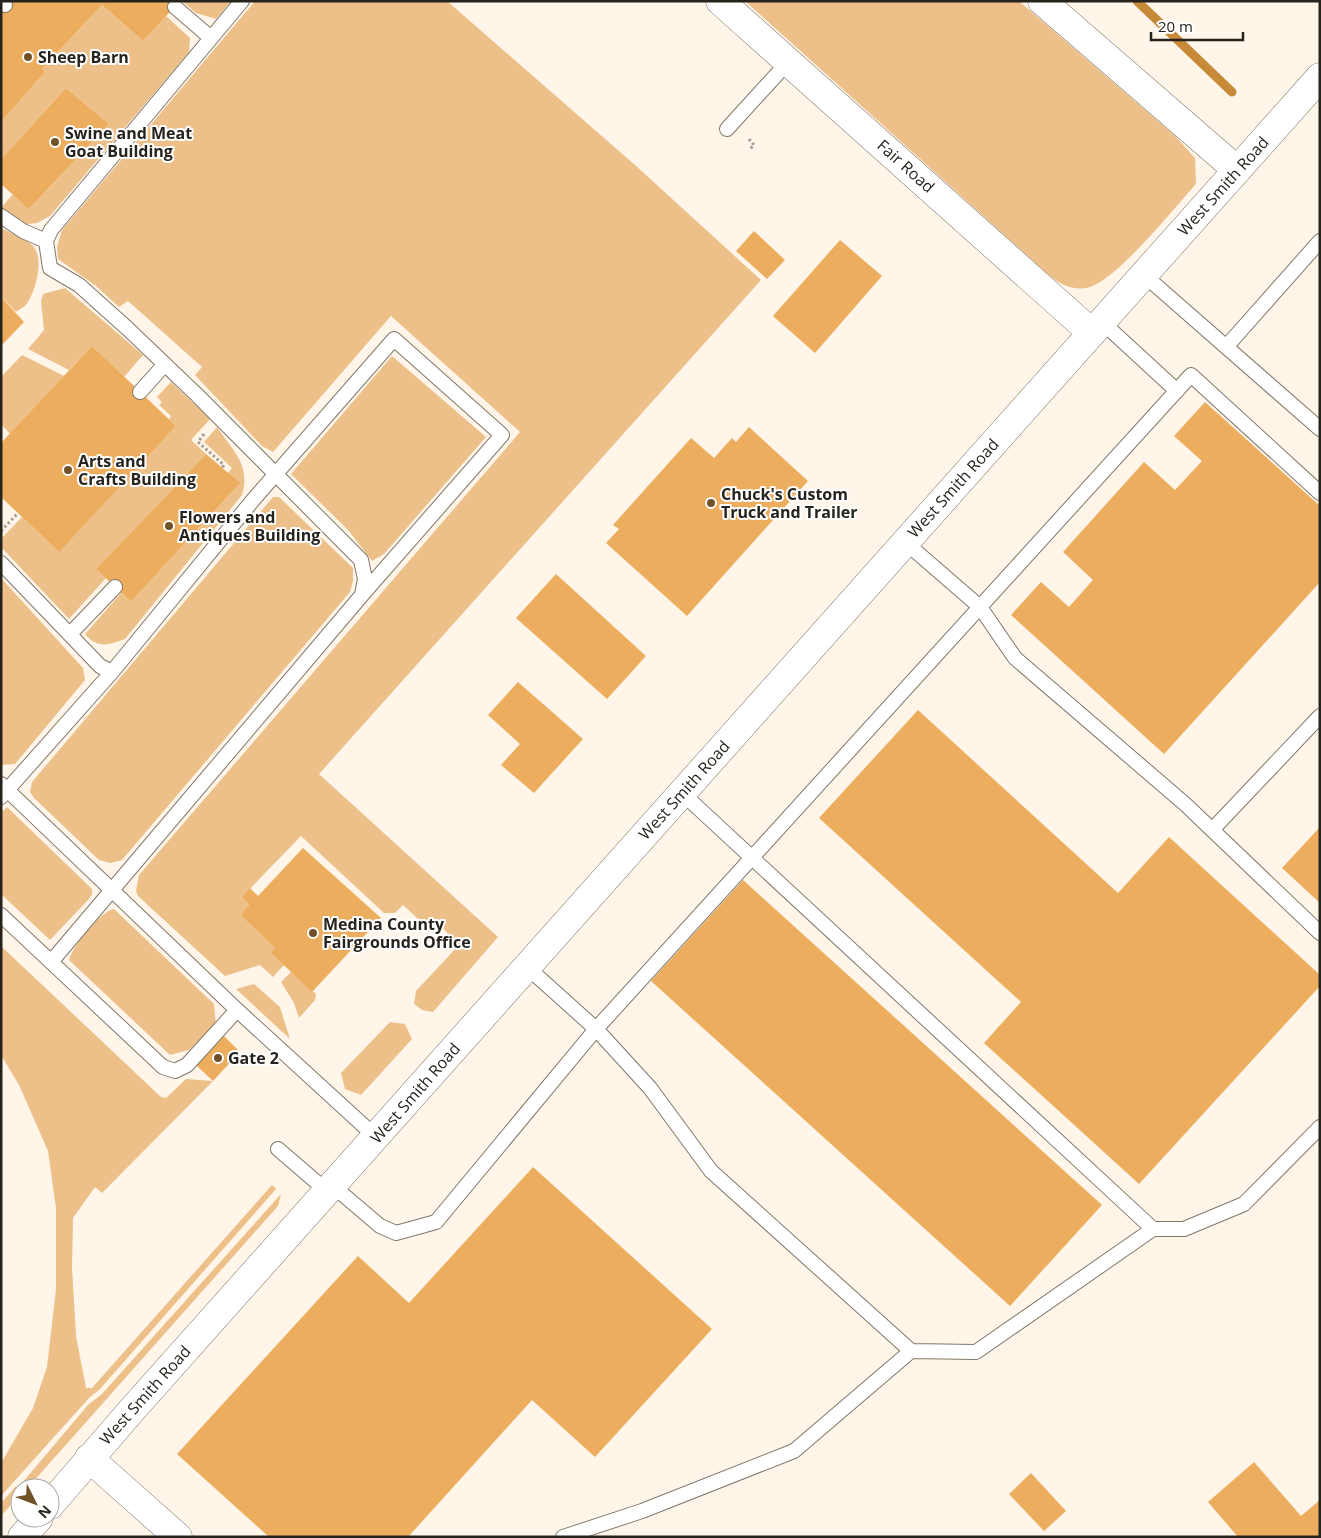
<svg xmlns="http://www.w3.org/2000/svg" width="1321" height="1538" font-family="'Open Sans',sans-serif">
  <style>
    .green { fill: #eec089 }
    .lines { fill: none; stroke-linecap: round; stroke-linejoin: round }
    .stream { stroke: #c68a38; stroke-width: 9 }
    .building { fill: #ecae5e }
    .service-casing { stroke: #81776a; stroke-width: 16 }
    .minor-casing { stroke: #81776a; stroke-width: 29 }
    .tertiary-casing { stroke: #81776a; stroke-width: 29 }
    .path { stroke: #a69e95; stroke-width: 3; stroke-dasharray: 2.5 2.5; stroke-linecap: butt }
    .service { stroke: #fff; stroke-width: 14 }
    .minor { stroke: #fff; stroke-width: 28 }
    .tertiary { stroke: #fff; stroke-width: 28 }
    .poi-dot { fill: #715127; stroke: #fff; stroke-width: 2 }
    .labels { text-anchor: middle; stroke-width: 4; stroke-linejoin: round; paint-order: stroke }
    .poi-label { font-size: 16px; font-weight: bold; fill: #26221c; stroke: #fff; text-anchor: start }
    .street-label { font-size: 16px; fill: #26221c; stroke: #fff }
  </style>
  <rect width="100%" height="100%" fill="#fff5e9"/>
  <path class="green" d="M 182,1 L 231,1 L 216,19 L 196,13 Z
    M 255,1 L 447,1 L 635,165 L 761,280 L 319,774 L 498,937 L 433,1012 L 422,1010 L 414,1004 L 416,991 L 459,945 L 438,923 L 429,929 L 403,905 L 395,913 L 384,913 L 301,836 L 242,897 L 249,905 L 240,915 L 275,948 L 284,965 L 273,977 L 260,965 L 225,976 L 138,896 L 136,891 L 139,875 L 520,432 L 391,316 L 273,452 L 262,446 L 195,375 L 202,367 L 128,301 L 119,307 L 96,286 L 58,259 L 57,247 L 62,230 Z
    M 745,1 L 1019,1 L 1175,136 L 1195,158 L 1196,184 C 1175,207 1114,284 1086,288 C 1068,291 1054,280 1042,269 Z
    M 102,5 L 143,41 L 166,16 L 190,38 L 189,52 L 50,216 L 37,223 L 20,225 L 1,208 L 13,194 L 30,208 L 109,124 L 66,88 L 1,159 L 1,122 L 45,72 L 42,69 Z
    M 1,228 C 11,233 24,238 32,245 C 45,257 36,289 28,302 C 26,306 20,309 16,312 L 1,297 Z
    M 65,288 L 143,355 L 124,377 L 92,346 L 69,370 L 28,349 L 44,330 L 41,301 L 43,294 Z
    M 22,355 L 64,376 L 10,434 L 1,424 L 1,377 Z
    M 392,356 L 486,437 L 384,554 L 372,561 L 348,530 L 291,474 Z
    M 171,382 L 210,419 L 191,440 L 206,454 L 96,569 L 106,578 L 69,619 L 1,547 L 1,539 L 22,517 L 58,551 L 176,426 L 169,419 L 171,416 L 159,405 L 162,402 L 157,397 Z
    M 217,427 C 233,451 251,465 242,495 L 125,639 C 109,645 97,649 85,634 L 121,593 L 131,602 L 239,484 L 228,473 L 232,468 L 204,442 Z
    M 273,497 L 279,497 L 353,568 L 353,581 L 350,592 L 122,860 L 110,863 L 99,860 L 34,798 L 30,792 L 32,782 Z
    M 1,578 L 83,668 L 85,680 L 15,764 L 1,765 Z
    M 7,807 L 92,889 L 92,894 L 88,900 L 50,940 L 1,894 L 1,813 Z
    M 114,909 L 214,1004 L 216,1025 L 189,1050 L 170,1055 L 69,960 C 71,948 102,910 114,909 Z
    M 1,946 L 161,1097 L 166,1098 L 186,1079 L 213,1081 L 102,1193 L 95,1187 L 73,1218 L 72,1268 L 76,1336 L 86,1388 L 92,1388 L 272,1185 L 276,1189 L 100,1389 L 89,1398 L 1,1496 L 1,1463 L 33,1408 L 47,1367 L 56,1289 L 56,1208 L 48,1151 L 19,1085 L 1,1055 Z
    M 291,972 L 316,994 L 315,1000 L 299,1018 L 294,1003 L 281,982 Z
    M 254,984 L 280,1007 L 290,1039 L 236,989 Z
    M 390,1022 L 405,1024 L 412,1039 L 361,1095 L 345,1089 L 341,1073 Z
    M 281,1194 L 278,1206 L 32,1483 L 22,1483 L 88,1405 L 102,1394 Z
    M 16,1486 L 16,1499 L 1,1516 L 1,1503 Z"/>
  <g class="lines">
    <path class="stream" d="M 1137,1 L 1232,92"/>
  </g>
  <path class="building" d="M 9,1 L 180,1 L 143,41 L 102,5 L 42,69 L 45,72 L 1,122 L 1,9 Z
    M 66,88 L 109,124 L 29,209 L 1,184 L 1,159 Z
    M 754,231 L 785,260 L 767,279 L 736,251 Z
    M 840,240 L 882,276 L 815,353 L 773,316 Z
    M 1,297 L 24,322 L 1,346 Z
    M 92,346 L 176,426 L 59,552 L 1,497 L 1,443 Z
    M 1205,402 L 1320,506 L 1320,582 L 1164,754 L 1011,615 L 1041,582 L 1069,607 L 1093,580 L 1063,552 L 1144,462 L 1175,490 L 1202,461 L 1174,436 Z
    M 749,427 L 808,481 L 687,616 L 606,543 L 619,529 L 613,525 L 691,438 L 714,458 L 732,438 L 736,442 Z
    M 206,454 L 240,483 L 131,602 L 96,569 Z
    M 556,574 L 646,656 L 607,699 L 516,618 Z
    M 518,682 L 583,739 L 534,793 L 501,765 L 520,744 L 488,715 Z
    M 918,710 L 1118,893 L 1169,837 L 1320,975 L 1320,986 L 1139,1184 L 984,1043 L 1021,1002 L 819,818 Z
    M 1320,827 L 1320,903 L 1282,868 Z
    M 303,848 L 381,918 L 312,992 L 271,953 L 275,948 L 240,915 L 249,905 L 242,897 L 250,888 L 258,896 Z
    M 743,880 L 1102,1205 L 1010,1306 L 651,981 Z
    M 224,1036 L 240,1052 L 213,1081 L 196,1065 Z
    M 533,1167 L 712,1329 L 595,1457 L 532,1400 L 408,1537 L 269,1537 L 177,1454 L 358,1256 L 409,1303 Z
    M 1254,1462 L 1301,1516 L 1320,1500 L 1320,1537 L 1238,1537 L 1208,1502 Z
    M 1031,1473 L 1066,1511 L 1044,1531 L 1009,1494 Z"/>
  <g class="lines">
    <g class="service-casing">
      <path id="service" d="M 1,1 L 5,5
        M 175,7 L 211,38
        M 727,129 L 789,61
        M 1,216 L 23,231 L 46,241
        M 1144,275 L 1320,429
        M 1102,322 L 1177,391
        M 1226,347 L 1320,241
        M 140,392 L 165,364
        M 905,542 L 980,607 L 1015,658 L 1185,804 L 1320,933
        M 1,563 L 100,666 L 112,672
        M 70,634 L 115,587
        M 682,793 L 1153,1229 L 1184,1229 L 1244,1204 L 1320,1127
        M 1,797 L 112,672 L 253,500 L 394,339 L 502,435 L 362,595
        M 1212,830 L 1320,716
        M 1,915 L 163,1067 L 175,1071 L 187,1065 L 237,1010 L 1,784
        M 51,962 L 362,595 L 365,579 L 361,560 L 197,395 L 128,329 L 79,285 L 50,268 L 46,241 L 51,230 L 242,1
        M 527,967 L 596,1029 L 650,1088 L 711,1171 L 911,1351
        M 237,1010 L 376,1137
        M 278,1149 L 328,1192
        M 333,1186 L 380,1226 L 396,1233 L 436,1222 L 596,1029 L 1191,375 L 1320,493
        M 563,1537 L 642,1511 L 794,1451 L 911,1351 L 976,1352 L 1153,1229"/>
    </g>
    <g class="minor-casing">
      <path id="minor" d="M 720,1 L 1092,333
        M 1042,1 L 1237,170"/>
    </g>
    <g class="tertiary-casing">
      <path id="tertiary" d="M 89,1458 L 178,1537
        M 50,1505 L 131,1411 L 1320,77
        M 22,1537 L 39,1518"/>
    </g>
    <path class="path" d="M 749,139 L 754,145 L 750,149
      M 204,434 L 198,442 L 224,465 L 222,468
      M 1,531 L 18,513"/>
    <use href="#service" class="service"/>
    <use href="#minor" class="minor"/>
    <use href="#tertiary" class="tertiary"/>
  </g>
  <g class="poi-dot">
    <circle cx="28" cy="57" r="5"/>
    <circle cx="55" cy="142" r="5"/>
    <circle cx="68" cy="470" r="5"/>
    <circle cx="711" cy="503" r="5"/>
    <circle cx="169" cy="526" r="5"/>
    <circle cx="313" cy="933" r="5"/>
    <circle cx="218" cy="1058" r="5"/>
  </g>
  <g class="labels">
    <g class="poi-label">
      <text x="38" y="63">Sheep Barn</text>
      <text x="65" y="139">Swine and Meat<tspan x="65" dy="18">Goat Building</tspan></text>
      <text x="78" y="467">Arts and<tspan x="78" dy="18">Crafts Building</tspan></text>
      <text x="721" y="500">Chuck's Custom<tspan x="721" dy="18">Truck and Trailer</tspan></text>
      <text x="179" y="523">Flowers and<tspan x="179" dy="18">Antiques Building</tspan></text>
      <text x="323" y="930">Medina County<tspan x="323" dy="18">Fairgrounds Office</tspan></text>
      <text x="228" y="1064">Gate 2</text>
    </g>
    <g class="street-label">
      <text transform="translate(906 166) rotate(42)" y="6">Fair Road</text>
      <text transform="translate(1223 186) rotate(-48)" y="6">West Smith Road</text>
      <text transform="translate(953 488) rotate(-48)" y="6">West Smith Road</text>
      <text transform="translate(684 790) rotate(-48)" y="6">West Smith Road</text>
      <text transform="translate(415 1093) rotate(-49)" y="6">West Smith Road</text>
      <text transform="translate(145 1395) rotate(-48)" y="6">West Smith Road</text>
    </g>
  </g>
  <rect width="1321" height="1538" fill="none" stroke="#26221c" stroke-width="5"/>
  <g transform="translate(35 1503) rotate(132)"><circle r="24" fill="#ffffff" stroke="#a8a7a4"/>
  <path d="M0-4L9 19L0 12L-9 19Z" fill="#715127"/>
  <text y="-8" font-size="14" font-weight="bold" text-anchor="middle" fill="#26221c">N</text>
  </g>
  <path d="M1151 32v8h92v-8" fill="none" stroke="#26221c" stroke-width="2.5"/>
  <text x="1158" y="32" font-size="15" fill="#26221c" stroke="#ffffff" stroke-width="4" paint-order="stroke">20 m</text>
</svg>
